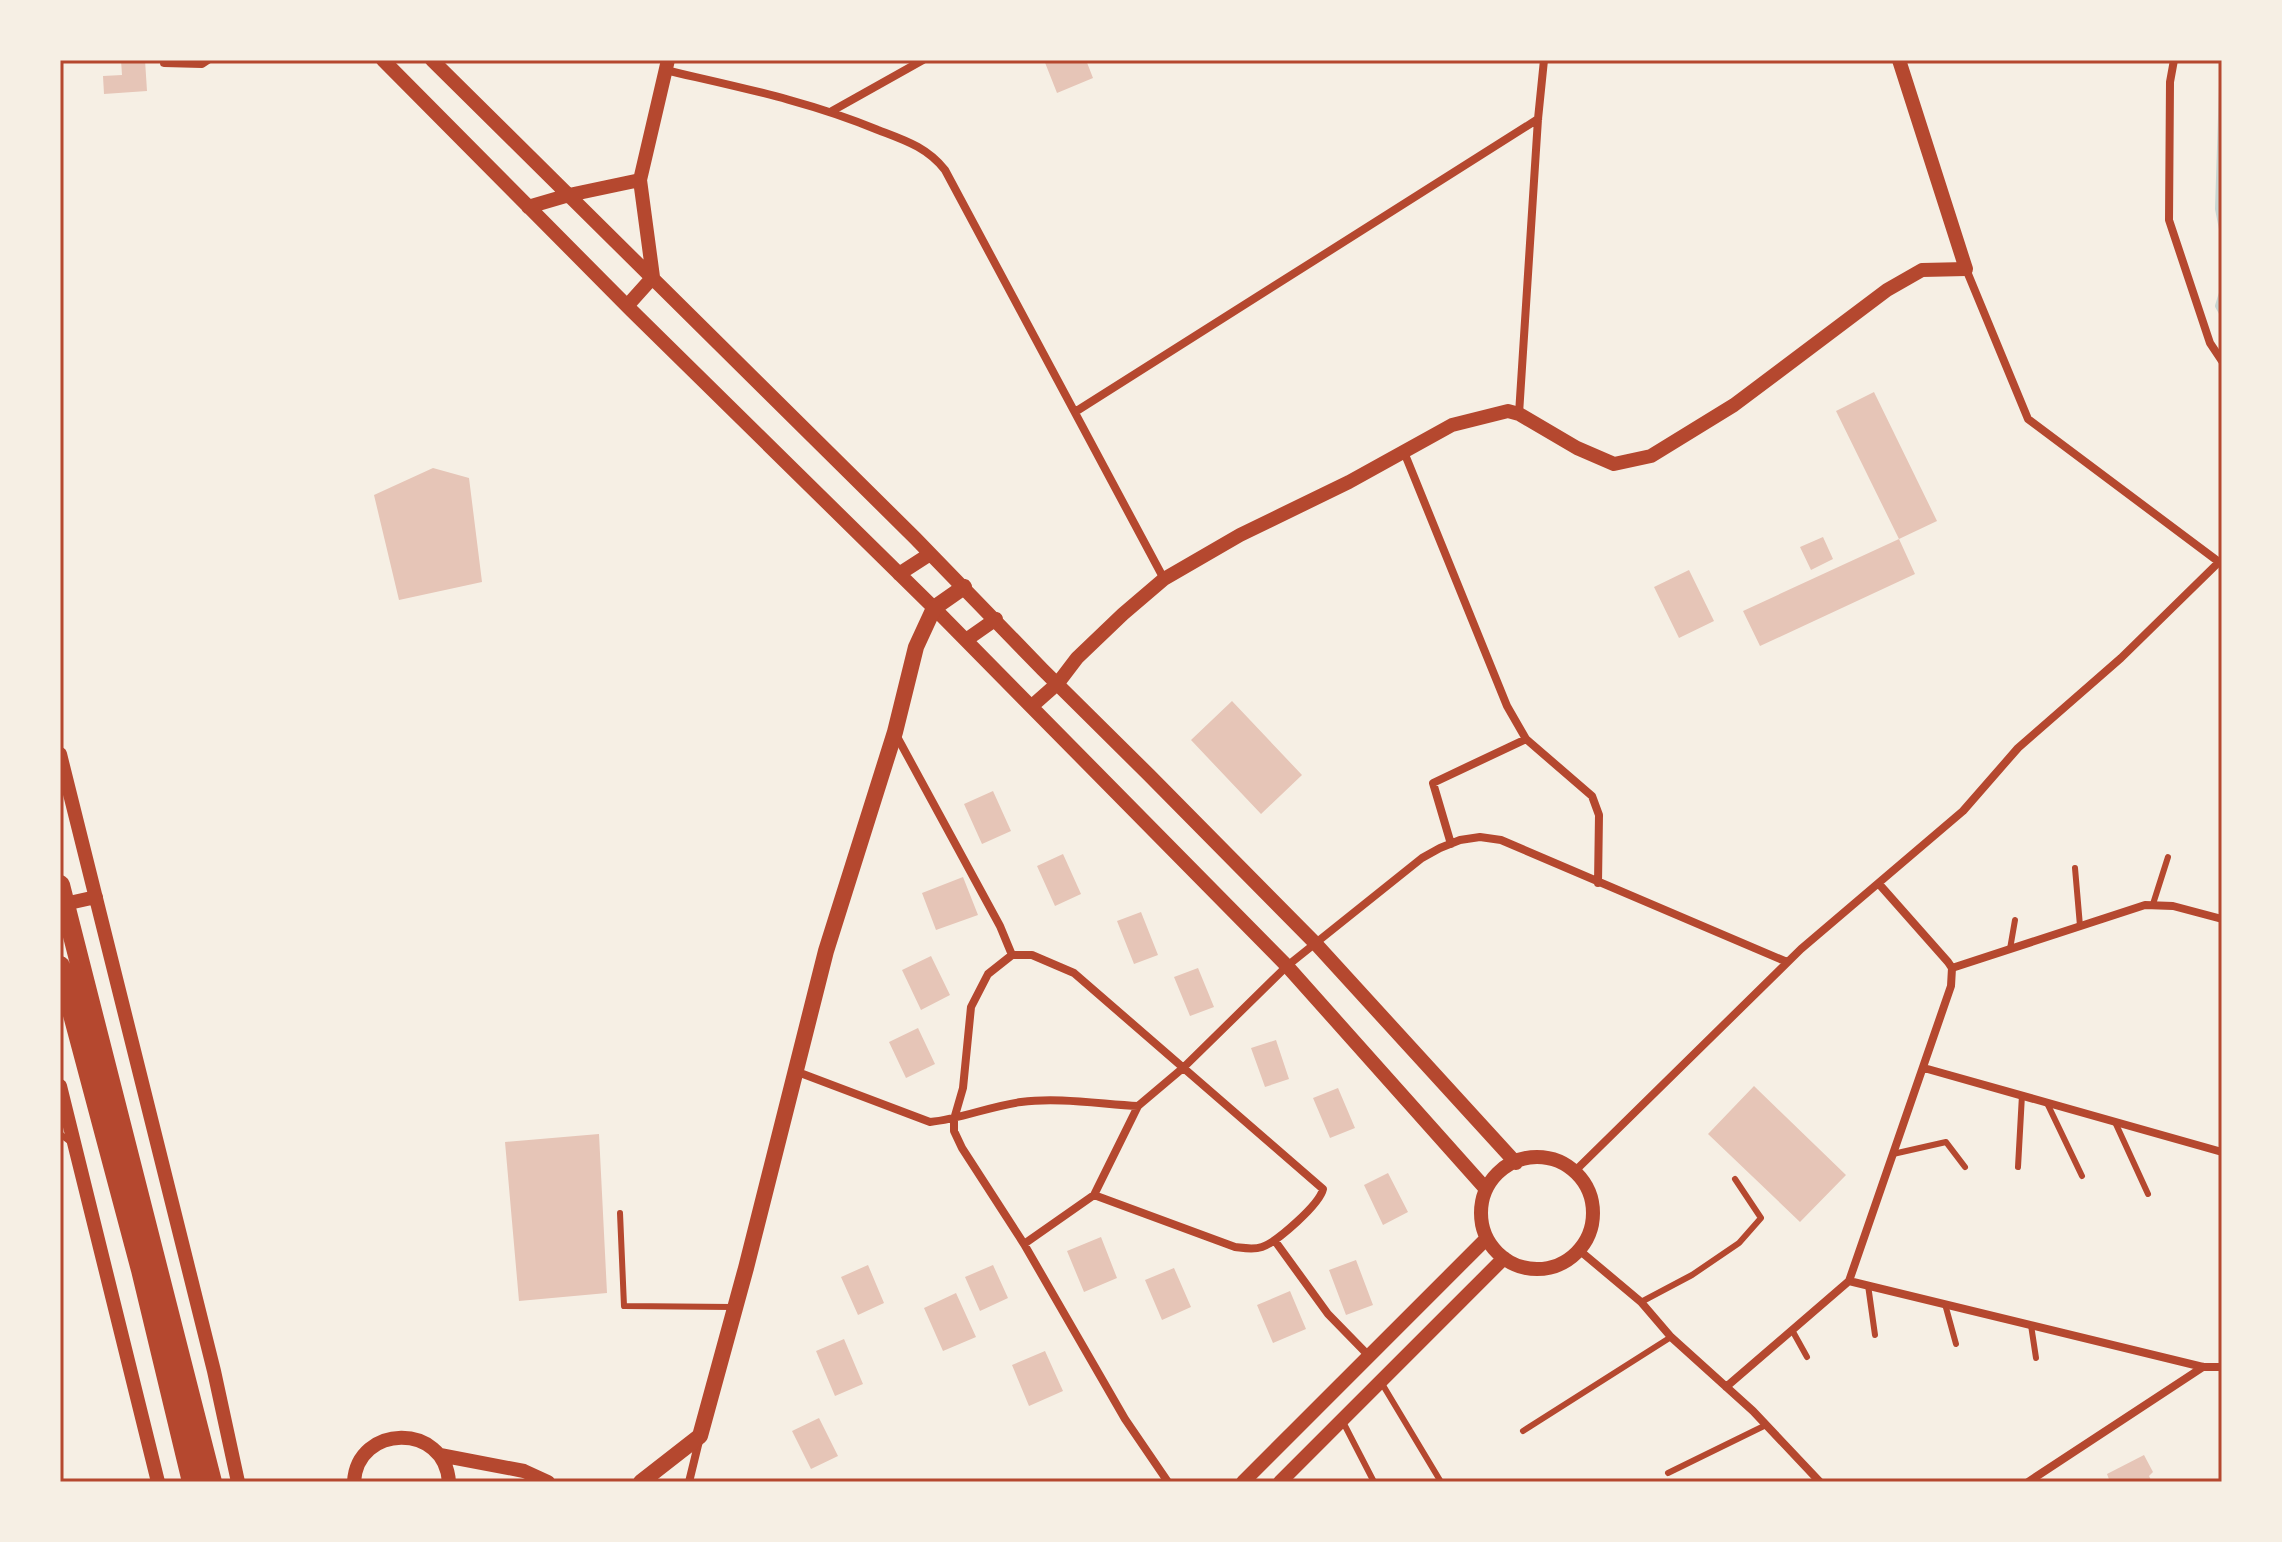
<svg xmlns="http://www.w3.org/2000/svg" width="2282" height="1542" font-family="Literata,serif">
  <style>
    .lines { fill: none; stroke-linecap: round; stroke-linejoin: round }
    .stream { stroke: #c9d6d2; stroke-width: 6 }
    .building { fill: #e6c5b7 }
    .service { stroke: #b5482f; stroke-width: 6 }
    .minor { stroke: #b5482f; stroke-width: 8 }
    .tertiary { stroke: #b5482f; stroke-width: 14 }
    .secondary { stroke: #b5482f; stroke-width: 16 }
    .trunk { stroke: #b5482f; stroke-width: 20 }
    .neatline { fill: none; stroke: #b5482f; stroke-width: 3 }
  </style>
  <rect width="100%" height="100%" fill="#f6efe4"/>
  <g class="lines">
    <path class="stream" d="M 2222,85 L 2218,209 L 2222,229
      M 2222,293 L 2218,306 L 2222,313"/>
  </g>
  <path class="building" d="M 121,60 L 145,60 L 147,91 L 104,94 L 103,76 L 122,75 Z
    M 1044,60 L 1086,60 L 1093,78 L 1057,93 Z
    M 1874,392 L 1937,521 L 1899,539 L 1915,574 L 1760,646 L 1743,611 L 1899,539 L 1836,411 Z
    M 433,468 L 469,478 L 482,582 L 399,600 L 374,495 Z
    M 1823,537 L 1833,559 L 1811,570 L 1800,547 Z
    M 1689,570 L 1714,621 L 1679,638 L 1654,587 Z
    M 1232,701 L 1302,775 L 1261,814 L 1191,740 Z
    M 993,791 L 1011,831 L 982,844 L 964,804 Z
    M 1063,854 L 1081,894 L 1055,906 L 1037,866 Z
    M 963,877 L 978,915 L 936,930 L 922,893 Z
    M 1141,912 L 1158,955 L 1134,964 L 1117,921 Z
    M 931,956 L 950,995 L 921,1010 L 902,970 Z
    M 1198,968 L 1214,1007 L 1190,1016 L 1174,977 Z
    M 918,1028 L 935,1064 L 906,1078 L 889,1042 Z
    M 1276,1040 L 1289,1079 L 1265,1087 L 1251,1048 Z
    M 1754,1086 L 1846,1175 L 1800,1222 L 1708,1134 Z
    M 1338,1088 L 1355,1128 L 1330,1138 L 1313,1098 Z
    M 599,1134 L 607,1293 L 519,1301 L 505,1142 Z
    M 1388,1173 L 1408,1212 L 1383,1225 L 1364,1185 Z
    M 1101,1237 L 1117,1278 L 1084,1292 L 1067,1251 Z
    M 1356,1260 L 1373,1305 L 1346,1315 L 1329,1270 Z
    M 868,1265 L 884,1303 L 858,1315 L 841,1277 Z
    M 993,1265 L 1008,1298 L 980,1311 L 965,1277 Z
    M 1174,1268 L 1191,1307 L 1162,1320 L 1145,1280 Z
    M 1290,1291 L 1306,1329 L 1273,1343 L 1257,1305 Z
    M 956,1293 L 976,1337 L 943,1351 L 924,1308 Z
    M 844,1339 L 863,1384 L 835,1396 L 816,1351 Z
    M 1045,1351 L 1063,1391 L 1029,1406 L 1012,1365 Z
    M 819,1418 L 838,1456 L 811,1469 L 792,1431 Z
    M 2144,1455 L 2153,1472 L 2149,1476 L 2152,1482 L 2110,1482 L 2107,1474 Z"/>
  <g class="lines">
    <path class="service" d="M 2075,868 L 2080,926
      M 2153,904 L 2168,857
      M 2010,949 L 2015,920
      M 2047,1103 L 2082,1176
      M 2115,1122 L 2148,1194
      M 60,1134 L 72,1143
      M 1893,1154 L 1946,1142 L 1965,1167
      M 2018,1167 L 2022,1095
      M 620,1213 L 624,1306 L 732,1307
      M 1868,1285 L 1875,1335
      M 1641,1302 L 1692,1275 L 1739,1243 L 1761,1218 L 1735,1179
      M 1945,1304 L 1956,1344
      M 2031,1325 L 2036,1358
      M 1792,1330 L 1807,1357
      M 1381,1382 L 1441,1482
      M 1342,1420 L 1374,1482
      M 1523,1431 L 1671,1337
      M 1668,1473 L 1766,1425"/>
    <path class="minor" d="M 2174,60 L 2170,82 L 2169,220 L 2210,343 L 2222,361
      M 164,63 L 202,64 L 208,60
      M 665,70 C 738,87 809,101 878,130 C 904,140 927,147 945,170 L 1164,579
      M 832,111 L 923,60
      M 1075,412 L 1538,119
      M 1519,414 L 1538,119 L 1544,60
      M 1404,452 L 1507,706 L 1526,739 L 1592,796 L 1599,815 L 1598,883
      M 895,733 L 1000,926 L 1012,955
      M 1451,844 L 1433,783 L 1526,739
      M 1952,968 L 2145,905 L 2173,906 L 2222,919
      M 1924,1068 L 2222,1152
      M 795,1071 L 930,1122 C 961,1119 990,1106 1021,1102 C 1058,1097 1100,1104 1138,1106
      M 1575,1171 L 1801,949 L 1963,811 L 2018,748 L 2121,658 L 2219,562 L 2028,419 L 1966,269
      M 1094,1195 L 1235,1247 C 1244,1248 1253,1250 1262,1247 C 1277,1242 1320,1204 1323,1189 L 1074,973 L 1032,955 L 1012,955 L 988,974 L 971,1007 L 963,1088 L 954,1119 L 954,1131 L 962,1148 L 1024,1244 L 1125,1419 L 1168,1482
      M 1275,1241 L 1328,1314 L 1369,1356
      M 1024,1244 L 1094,1195 L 1138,1106 L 1183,1068 L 1287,966 L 1422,858 L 1440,848 L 1460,840 L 1480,837 L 1501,840 L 1787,962
      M 1579,1250 L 1641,1302 L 1671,1337 L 1753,1411 L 1820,1482
      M 1849,1281 L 2203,1367 L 2222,1367
      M 1726,1387 L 1849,1281 L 1951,986 L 1952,968 L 1948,962 L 1879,884
      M 689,1482 L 699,1441
      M 2028,1482 L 2203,1367"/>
    <path class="tertiary" d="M 383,60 L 631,310 L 934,608 L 1287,966 L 1485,1188
      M 432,60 L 915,538 L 1043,670 L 1149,775 L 1316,944 L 1516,1163
      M 528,207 L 569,195 L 640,180
      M 627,306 L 653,277 L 640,180 L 668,60
      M 899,574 L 930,554
      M 966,640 L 996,619
      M 1032,706 L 1058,683 L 1077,658 L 1123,614 L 1164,579 L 1240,535 L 1349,482 L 1452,425 L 1508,411 L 1519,414 L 1577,448 L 1614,464 L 1651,456 L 1734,405 L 1887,290 L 1922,270 L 1966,269 L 1899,60
      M 60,754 L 214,1371 L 238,1482
      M 60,905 L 96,897
      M 60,1086 L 158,1482
      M1481 1213a56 56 0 1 1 112 0a56 56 0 1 1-112 0Z
      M 440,1455 L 524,1471 L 548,1482
      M 354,1482 C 357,1424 445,1422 449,1482
      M 1243,1482 L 1486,1239
      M 1280,1482 L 1504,1258"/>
    <path class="secondary" d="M 641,1482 L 700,1436 L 746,1268 L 826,951 L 895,732 L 916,647 L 934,608 L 964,587"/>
    <path class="trunk" d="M 60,885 L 212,1482
      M 60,966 L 141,1270 L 192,1482"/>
  </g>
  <rect width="2282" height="1542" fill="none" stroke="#f6efe4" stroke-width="124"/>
  <rect x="62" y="62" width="2158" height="1418" class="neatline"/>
</svg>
